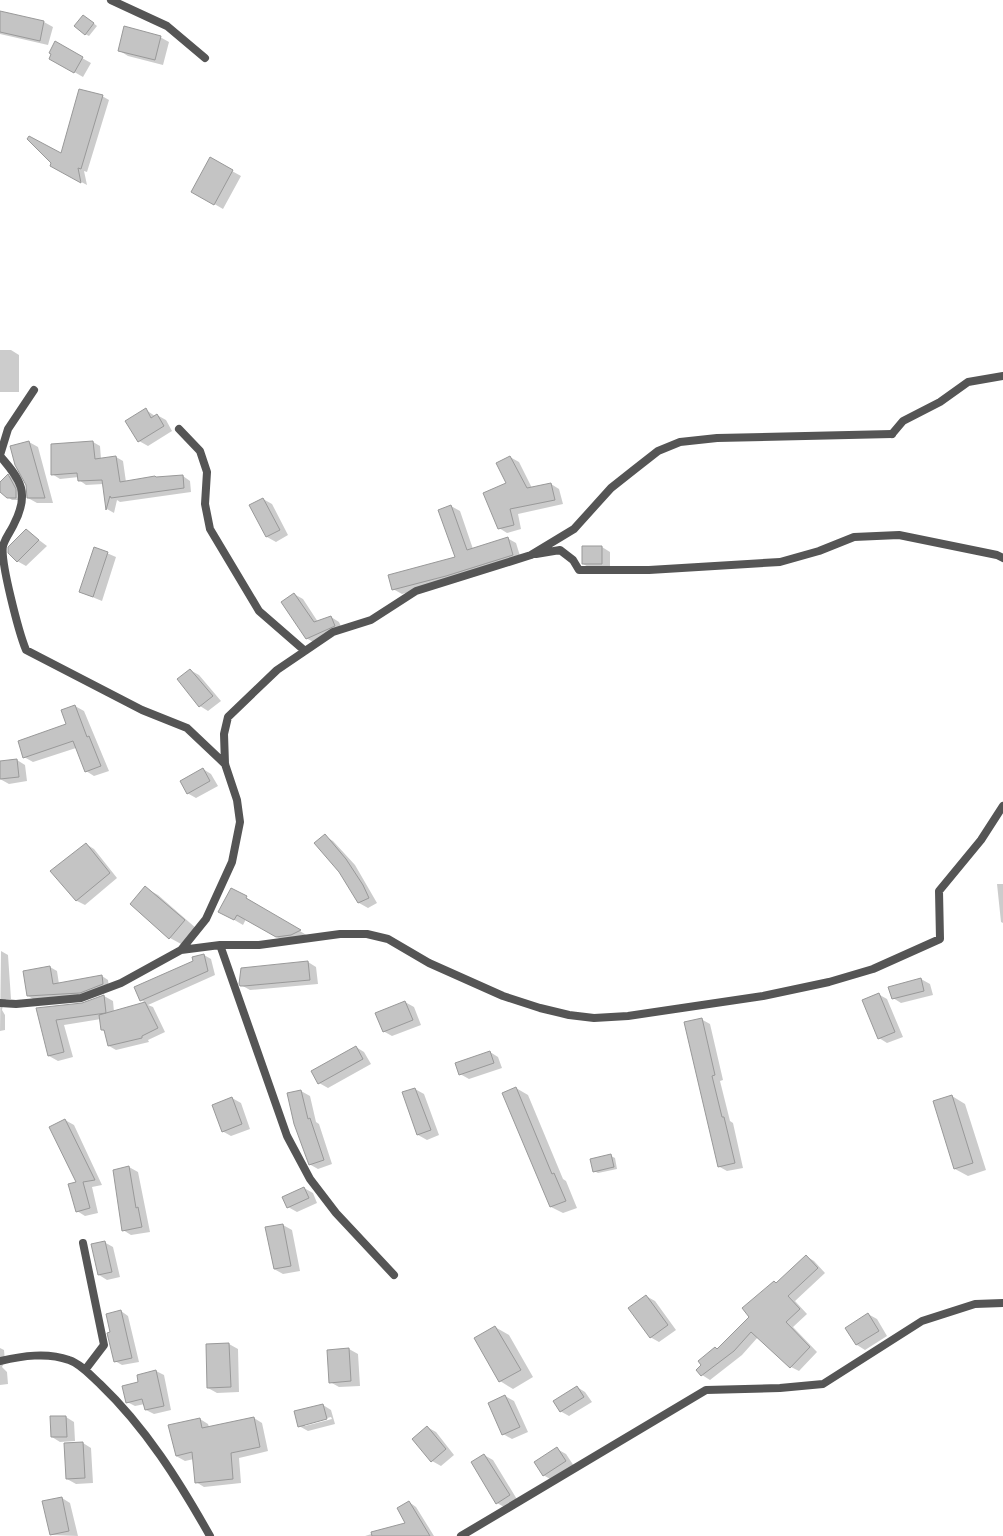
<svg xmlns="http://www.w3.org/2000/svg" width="1003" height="1536" font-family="'Fira Sans',sans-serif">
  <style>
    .shadow { fill: #0003; fill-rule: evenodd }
    .building { fill: #c4c4c4; stroke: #999 }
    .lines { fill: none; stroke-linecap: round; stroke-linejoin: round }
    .minor { stroke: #555; stroke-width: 8 }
    .tertiary { stroke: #555; stroke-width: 8 }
  </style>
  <rect width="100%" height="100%" fill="#fff"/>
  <path class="shadow" d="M 0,12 L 44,22 L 53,27 L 48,45 L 0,34 Z
    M 87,18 L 97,26 L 89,36 L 85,34 Z
    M 160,37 L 169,42 L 163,65 L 128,56 L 120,51 Z
    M 55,43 L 91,63 L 83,77 L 50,58 Z
    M 102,96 L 109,100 L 87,172 L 84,171 L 87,185 L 51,166 L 62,155 Z
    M 210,159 L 241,176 L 223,209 L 192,191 Z
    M 0,350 L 11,350 L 19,355 L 19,392 L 0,392 Z
    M 146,410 L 155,416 L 157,415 L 166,420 L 172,431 L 148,446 L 139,441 Z
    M 29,442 L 38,447 L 53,503 L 37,503 L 28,498 Z
    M 93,442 L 100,446 L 101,459 L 116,457 L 123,461 L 126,482 L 183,476 L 190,481 L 191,492 L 120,502 L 117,500 L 114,513 L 107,509 L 103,484 L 86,485 L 79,480 L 79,477 L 60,479 L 52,474 Z
    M 510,457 L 519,462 L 532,488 L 551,484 L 559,489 L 563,504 L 518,514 L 521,529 L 507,533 L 499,528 Z
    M 8,475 L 12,477 L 19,492 L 20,500 L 12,500 L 0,491 L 0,484 Z
    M 263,499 L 272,504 L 288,535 L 276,542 L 267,537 Z
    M 451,506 L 460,511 L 473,549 L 507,538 L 516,543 L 521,559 L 455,580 L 402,594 L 393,589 L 456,558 Z
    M 27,531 L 47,546 L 26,566 L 17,561 Z
    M 602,547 L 610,552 L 610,569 L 592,569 L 583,564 Z
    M 95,548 L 116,557 L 102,601 L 80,592 Z
    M 294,594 L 303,599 L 318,622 L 331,617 L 339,622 L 343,631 L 315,643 L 306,638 Z
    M 190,670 L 199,675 L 221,701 L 208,711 L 200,706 Z
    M 75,706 L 84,711 L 109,771 L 94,776 L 86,771 L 76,748 L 33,762 L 24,757 L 68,725 Z
    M 17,760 L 25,765 L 27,781 L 9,784 L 0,779 L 0,762 Z
    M 203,769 L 211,774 L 218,786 L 196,798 L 187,793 Z
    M 325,836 L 333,841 L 355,865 L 377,903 L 368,908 L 359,903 L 340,872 Z
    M 86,844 L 94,849 L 117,878 L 85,905 L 77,901 L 52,872 Z
    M 997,884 L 1003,884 L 1003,923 L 1001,922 Z
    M 145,888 L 158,895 L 197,929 L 183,945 L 170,938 Z
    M 240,894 L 308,936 L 285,942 L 246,919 L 243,925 L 219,911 Z
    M 1,951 L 8,955 L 11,999 L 6,999 L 3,1005 L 2,1010 L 5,1015 L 5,1030 L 0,1031 Z
    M 204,955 L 211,959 L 215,975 L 148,1005 L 153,1007 L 165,1032 L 148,1040 L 149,1042 L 116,1050 L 109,1046 L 105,1031 L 102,1030 L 101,1019 L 64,1025 L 73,1057 L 58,1061 L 49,1056 L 37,1009 L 82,1004 L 104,996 L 113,1001 L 114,1012 L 146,1003 L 141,1000 Z
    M 308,962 L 316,967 L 318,984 L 250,990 L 241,985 Z
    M 50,967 L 57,971 L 59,984 L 102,976 L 108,980 L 109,988 L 87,996 L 35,1000 L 28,996 Z
    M 921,979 L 930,984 L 933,995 L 901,1003 L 893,998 Z
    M 878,994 L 887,999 L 903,1037 L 887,1043 L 879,1038 Z
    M 405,1002 L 414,1007 L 421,1025 L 392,1036 L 383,1031 Z
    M 701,1019 L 710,1024 L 723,1080 L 720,1081 L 730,1121 L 733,1123 L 743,1168 L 727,1171 L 718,1166 Z
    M 356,1047 L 364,1052 L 371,1064 L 328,1088 L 319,1083 Z
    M 490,1052 L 498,1057 L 502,1068 L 469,1079 L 460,1074 Z
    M 516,1088 L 528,1095 L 563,1179 L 566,1181 L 577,1208 L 563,1213 L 551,1207 L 503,1093 Z
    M 415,1089 L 424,1094 L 439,1135 L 427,1140 L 418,1135 L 403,1093 Z
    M 301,1091 L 310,1096 L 316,1122 L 319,1124 L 332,1164 L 318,1169 L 309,1164 Z
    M 952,1096 L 965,1104 L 986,1170 L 968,1176 L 955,1169 Z
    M 232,1098 L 241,1103 L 250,1129 L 231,1136 L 222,1131 Z
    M 65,1120 L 74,1125 L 102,1185 L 92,1187 L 98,1213 L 85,1216 L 77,1211 L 78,1183 Z
    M 611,1156 L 615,1158 L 617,1169 L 598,1173 L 594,1171 Z
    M 129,1167 L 138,1172 L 150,1232 L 131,1235 L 123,1230 L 119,1212 L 121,1212 Z
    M 304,1188 L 313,1193 L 317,1203 L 297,1212 L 288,1207 Z
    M 283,1225 L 292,1230 L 300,1271 L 283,1274 L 274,1269 L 267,1228 Z
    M 104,1242 L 113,1247 L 120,1277 L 107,1280 L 99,1275 Z
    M 806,1256 L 814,1261 L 825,1273 L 795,1301 L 807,1314 L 793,1327 L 817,1352 L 799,1371 L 791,1367 L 758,1337 L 742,1355 L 710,1380 L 702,1375 L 718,1350 L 751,1317 L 776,1284 Z
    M 646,1296 L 655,1301 L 676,1330 L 659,1342 L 650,1337 Z
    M 121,1311 L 128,1316 L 139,1362 L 122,1365 L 115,1361 L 112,1333 Z
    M 868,1314 L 877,1319 L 887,1336 L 865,1350 L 857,1345 L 846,1328 Z
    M 495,1327 L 509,1335 L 533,1377 L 513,1389 L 500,1381 Z
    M 229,1344 L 238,1349 L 239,1392 L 217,1393 L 208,1388 Z
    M 0,1348 L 4,1350 L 5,1361 L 2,1367 L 7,1372 L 8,1384 L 0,1385 Z
    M 349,1349 L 358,1354 L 360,1386 L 339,1387 L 330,1382 L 328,1351 Z
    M 156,1371 L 164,1375 L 171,1410 L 154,1414 L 146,1410 L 145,1404 L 135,1406 L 127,1402 L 140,1382 Z
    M 577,1387 L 585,1392 L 592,1402 L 569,1416 L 560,1411 Z
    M 505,1396 L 514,1401 L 528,1432 L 512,1439 L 503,1434 L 489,1403 Z
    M 323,1405 L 331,1410 L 335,1424 L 308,1431 L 299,1426 ZM 331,1417 L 332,1419 L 305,1426 L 305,1424 Z
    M 66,1417 L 74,1422 L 75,1441 L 60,1442 L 52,1437 Z
    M 254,1418 L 262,1423 L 268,1451 L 239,1458 L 241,1483 L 204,1487 L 196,1482 L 194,1459 L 185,1461 L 176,1456 L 200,1419 L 208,1424 L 209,1427 Z
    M 427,1427 L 436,1432 L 454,1455 L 441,1466 L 432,1461 L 413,1439 Z
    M 83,1443 L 91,1448 L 93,1483 L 76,1484 L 67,1479 Z
    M 557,1449 L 566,1454 L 574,1466 L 552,1480 L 543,1475 Z
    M 484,1455 L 493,1460 L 518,1501 L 506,1508 L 497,1503 Z
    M 62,1498 L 70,1503 L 78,1536 L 51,1535 Z
    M 409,1502 L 416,1507 L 434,1536 L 365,1536 L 407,1523 Z"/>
  <path class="building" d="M 0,11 L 44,21 L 40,41 L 0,32 Z
    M 83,15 L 94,23 L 85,35 L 74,26 Z
    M 124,26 L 161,36 L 155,60 L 118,51 Z
    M 55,41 L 83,57 L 74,73 L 49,59 L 51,54 L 49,53 Z
    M 79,89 L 103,95 L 81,169 L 78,168 L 81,183 L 50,166 L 51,163 L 27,139 L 29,136 L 61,153 Z
    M 210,157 L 233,170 L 214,205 L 191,192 Z
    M 146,408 L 151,418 L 157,414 L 164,426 L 138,442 L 125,421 Z
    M 29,441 L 45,498 L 27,498 L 26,485 L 15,465 L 10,446 Z
    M 93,441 L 95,459 L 116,456 L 120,482 L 155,476 L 156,477 L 183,475 L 184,488 L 111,498 L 110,496 L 106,510 L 102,480 L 78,481 L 77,473 L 51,475 L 51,444 Z
    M 510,456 L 527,488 L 551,483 L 555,500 L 510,509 L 514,525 L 498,529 L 483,493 L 506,483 L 496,463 Z
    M 8,474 L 16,489 L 16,498 L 7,498 L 0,492 L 0,482 Z
    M 263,498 L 280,530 L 266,537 L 249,505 Z
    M 451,505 L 467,550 L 508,537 L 513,555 L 446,576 L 392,590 L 388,575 L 455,557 L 438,510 Z
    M 26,529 L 39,540 L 17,562 L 8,553 L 8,547 Z
    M 582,546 L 602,546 L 602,564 L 582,564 Z
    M 94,547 L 108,552 L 93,597 L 79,592 Z
    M 294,593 L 314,622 L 331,616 L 335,626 L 306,639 L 281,602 Z
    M 190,669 L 213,696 L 199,707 L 177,679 Z
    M 75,705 L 87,737 L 89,736 L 101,766 L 85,772 L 73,741 L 23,758 L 18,741 L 66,724 L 61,710 Z
    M 17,759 L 19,777 L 0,779 L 0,761 Z
    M 203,768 L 210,781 L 187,794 L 180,781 Z
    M 325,834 L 346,859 L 363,885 L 369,898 L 358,903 L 339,872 L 314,843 Z
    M 86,843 L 110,873 L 76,901 L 50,871 Z
    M 145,886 L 185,920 L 169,939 L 130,904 Z
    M 231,888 L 247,896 L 246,898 L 301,930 L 291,935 L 276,937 L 237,915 L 234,920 L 218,912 Z
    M 204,954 L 208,971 L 140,1001 L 134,987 L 193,961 L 192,957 Z
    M 308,961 L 310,980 L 244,986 L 240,986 L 239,984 L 241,968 Z
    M 50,966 L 53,984 L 102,975 L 103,984 L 80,993 L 27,996 L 23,971 Z
    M 921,978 L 924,991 L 892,999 L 888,987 Z
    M 879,993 L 895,1032 L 878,1039 L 862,1000 Z
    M 104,995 L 106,1013 L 56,1020 L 64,1052 L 48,1056 L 36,1008 L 82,1003 Z
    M 405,1001 L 413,1020 L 383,1032 L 375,1013 Z
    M 145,1002 L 158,1028 L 142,1036 L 142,1038 L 108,1046 L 104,1030 L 101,1030 L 99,1015 Z
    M 702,1018 L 715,1075 L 712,1076 L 722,1117 L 724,1117 L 735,1163 L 718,1167 L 684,1022 Z
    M 356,1046 L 363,1059 L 318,1084 L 311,1071 Z
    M 490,1051 L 494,1063 L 459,1075 L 455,1063 Z
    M 516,1087 L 552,1174 L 554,1173 L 566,1201 L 550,1207 L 502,1093 Z
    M 415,1088 L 431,1130 L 417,1135 L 402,1092 Z
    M 301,1090 L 308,1119 L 310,1118 L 324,1160 L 309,1165 L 294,1124 L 287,1093 Z
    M 952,1095 L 973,1163 L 954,1169 L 933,1101 Z
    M 232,1097 L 242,1124 L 222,1132 L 212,1105 Z
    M 65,1119 L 95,1180 L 83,1182 L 90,1208 L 76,1212 L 68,1184 L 76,1182 L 49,1127 Z
    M 611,1154 L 614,1167 L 593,1172 L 590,1159 Z
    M 129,1166 L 136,1208 L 138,1207 L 142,1227 L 122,1231 L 113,1170 Z
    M 304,1187 L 309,1198 L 287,1208 L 282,1197 Z
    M 283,1224 L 291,1266 L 274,1269 L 265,1227 Z
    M 105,1241 L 112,1272 L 98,1275 L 91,1244 Z
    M 806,1255 L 818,1268 L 788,1296 L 800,1309 L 786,1322 L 810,1347 L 790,1368 L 751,1332 L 734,1351 L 701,1376 L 696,1370 L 701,1365 L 698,1361 L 715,1347 L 717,1349 L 749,1317 L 742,1308 L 774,1281 L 776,1283 Z
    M 646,1295 L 668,1325 L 650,1338 L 628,1308 Z
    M 121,1310 L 132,1358 L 114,1362 L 107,1333 L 110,1332 L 106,1314 Z
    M 868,1313 L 879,1331 L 856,1345 L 845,1328 Z
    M 495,1326 L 521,1370 L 499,1382 L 474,1338 Z
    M 229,1343 L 231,1387 L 207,1388 L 206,1344 Z
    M 349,1348 L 351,1381 L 329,1383 L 327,1350 Z
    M 156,1370 L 164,1406 L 145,1410 L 142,1399 L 126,1403 L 122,1386 L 138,1382 L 137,1375 Z
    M 577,1386 L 584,1397 L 560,1412 L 553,1401 Z
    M 505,1395 L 520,1427 L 502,1435 L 488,1403 Z
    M 323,1404 L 327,1419 L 298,1427 L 294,1411 Z
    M 50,1416 L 66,1416 L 67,1437 L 51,1437 Z
    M 254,1417 L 260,1447 L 231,1453 L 233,1479 L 195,1483 L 192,1452 L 176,1456 L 168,1425 L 200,1418 L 202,1428 Z
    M 427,1426 L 446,1449 L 431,1462 L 412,1439 Z
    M 83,1442 L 85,1478 L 66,1479 L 64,1443 Z
    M 557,1447 L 566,1461 L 543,1476 L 534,1462 Z
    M 484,1454 L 510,1495 L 496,1504 L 471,1462 Z
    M 62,1497 L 69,1531 L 50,1535 L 42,1501 Z
    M 409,1501 L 430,1536 L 372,1536 L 371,1532 L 405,1523 L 397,1508 Z"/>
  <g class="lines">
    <path class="minor" d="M 111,0 L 167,26 L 205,58
      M 179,429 L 200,451 L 207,472 L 205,504 L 210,529 L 259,611 L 305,651
      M 0,455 L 8,429 L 34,390
      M 0,456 C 21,480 30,493 14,524 C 11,531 5,538 3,546 C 0,561 19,633 26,650 L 142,710 L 187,728 L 225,764
      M 536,554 L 560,550 L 573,560 L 579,570 L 649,570 L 780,562 L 819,551 L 854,537 L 899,535 L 997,555 L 1003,558
      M 220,945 L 287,1136 L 310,1179 L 336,1213 L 394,1275
      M 181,950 L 220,945 L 259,945 L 340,934 L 367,934 L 388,939 L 429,963 L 503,996 L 540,1008 L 569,1015 L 594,1018 L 628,1016 L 763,996 L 829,982 L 873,969 L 940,939 L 939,891 L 981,840 L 1003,806
      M 0,1003 L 16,1004 L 81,998 L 121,983 L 181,950 L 206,919 L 232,862 L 240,822 L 237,800 L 225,764 L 224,734 L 228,717 L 277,670 L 333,632 L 371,620 L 416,591 L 531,555 L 574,529 L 611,488 L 635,469 L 658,451 L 680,442 L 717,438 L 892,434
      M 83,1243 L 104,1345 L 85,1370
      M 0,1361 C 22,1356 47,1352 69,1360 C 81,1364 91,1376 100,1384 C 146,1428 179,1481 210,1536
      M 461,1536 L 706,1390 L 780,1388 L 823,1384 L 922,1321 L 975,1304 L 1003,1303"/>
    <path class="tertiary" d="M 892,434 L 903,421 L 940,402 L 968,382 L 1003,376"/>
  </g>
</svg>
